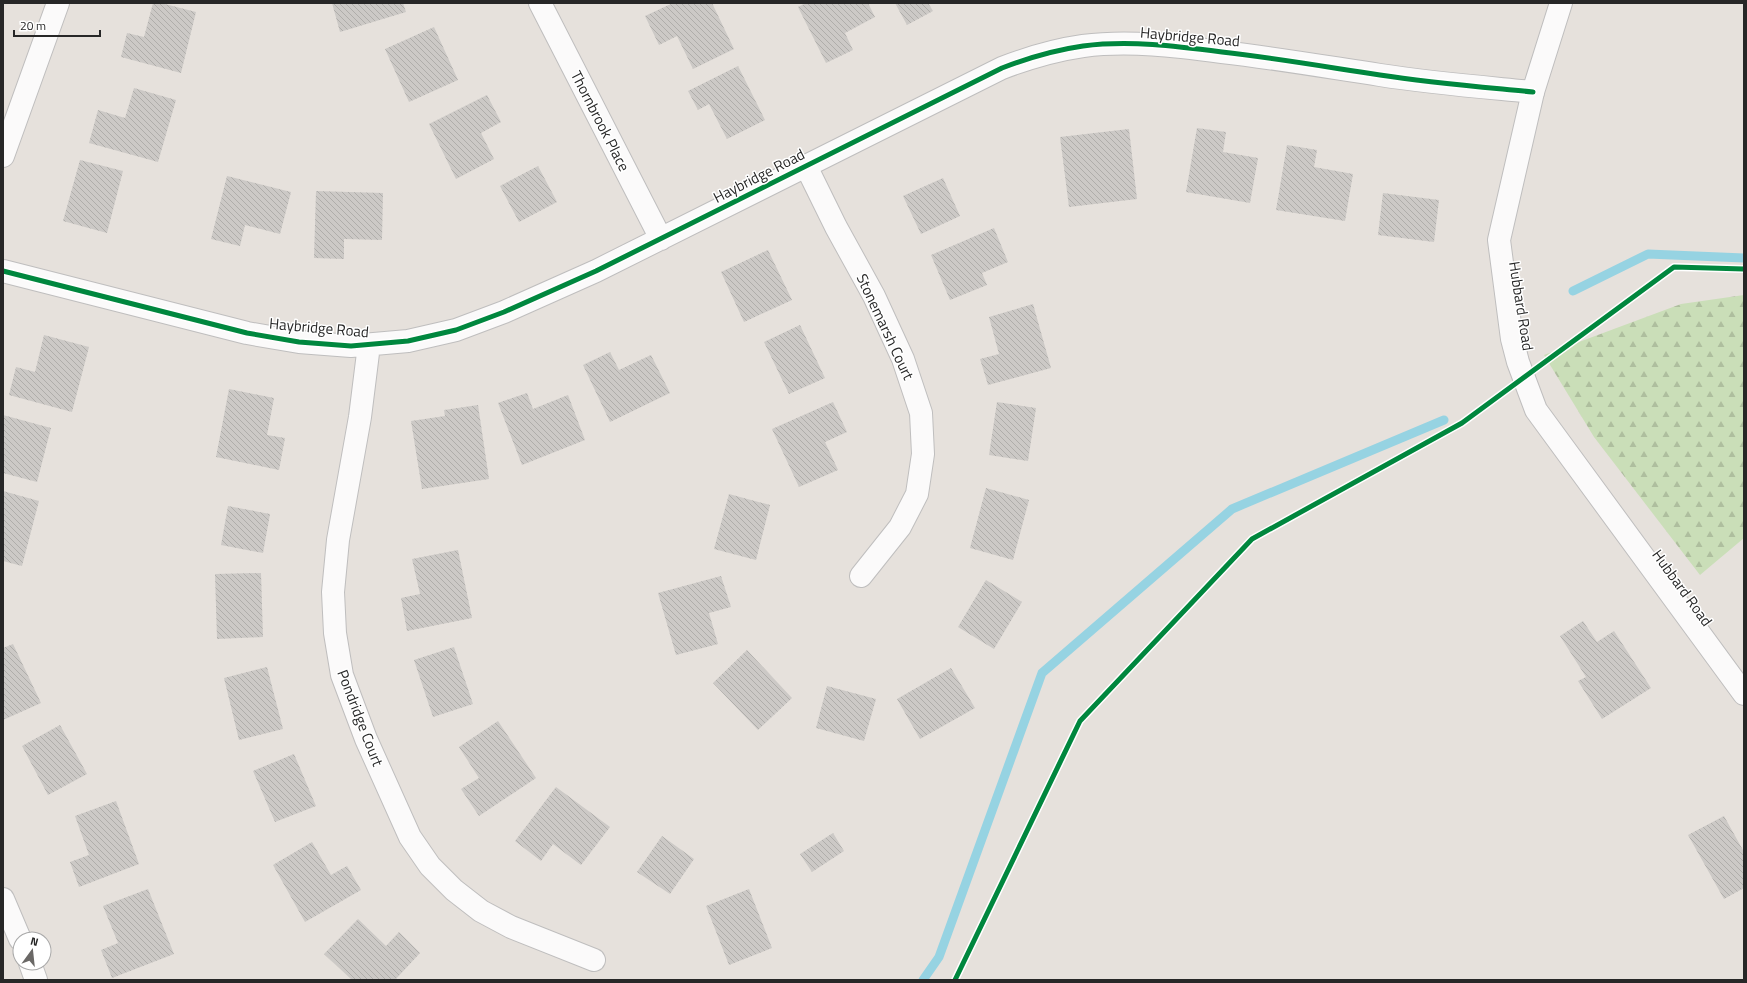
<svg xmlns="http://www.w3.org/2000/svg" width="1747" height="983" font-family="'Titillium Web',sans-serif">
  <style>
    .forest { fill: url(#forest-firs) }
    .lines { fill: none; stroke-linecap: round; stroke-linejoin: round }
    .stream { stroke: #96d3e2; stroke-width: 9 }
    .building { fill: url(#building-back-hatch) }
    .street-casing { stroke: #bfbebe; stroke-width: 24 }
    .secondary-casing { stroke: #bfbebe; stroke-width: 24 }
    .street { stroke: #fbfafa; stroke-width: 22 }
    .secondary { stroke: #fbfafa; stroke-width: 22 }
    .cycleway-casing { stroke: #fff; stroke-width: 8 }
    .cycleway { stroke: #00873e; stroke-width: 5 }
    .labels { text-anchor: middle; stroke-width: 3; stroke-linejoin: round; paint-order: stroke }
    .street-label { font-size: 15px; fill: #272727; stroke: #fff }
  </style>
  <defs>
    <pattern id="forest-firs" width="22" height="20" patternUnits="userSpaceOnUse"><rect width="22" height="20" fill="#cadeb8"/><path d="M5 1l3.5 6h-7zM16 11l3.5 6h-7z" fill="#aebe9e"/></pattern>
    <pattern id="building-back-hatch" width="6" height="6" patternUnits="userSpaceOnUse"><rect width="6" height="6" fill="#ccc9c6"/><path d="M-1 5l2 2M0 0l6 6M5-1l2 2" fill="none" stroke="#afadaa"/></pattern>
  </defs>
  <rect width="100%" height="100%" fill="#e6e1dc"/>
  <path class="forest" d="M 1744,295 L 1744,538 L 1700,575 L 1594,437 L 1544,355 L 1681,304 Z"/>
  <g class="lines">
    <path class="stream" d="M 1573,291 L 1648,254 L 1744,258
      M 923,980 L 939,957 L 1042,673 L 1232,509 L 1444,420"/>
  </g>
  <path class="building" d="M 153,3 L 161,3 L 196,12 L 181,73 L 121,57 L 127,33 L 144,37 Z
    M 332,3 L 403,3 L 406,12 L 340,32 Z
    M 673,3 L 712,3 L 734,49 L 693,69 L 677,36 L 659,45 L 645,16 Z
    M 806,3 L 868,3 L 875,17 L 845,33 L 853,50 L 826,63 L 798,7 Z
    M 895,3 L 928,3 L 933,11 L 907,25 Z
    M 434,27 L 458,80 L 409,102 L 385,49 Z
    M 738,66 L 765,120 L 727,139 L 709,104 L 698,110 L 688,91 Z
    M 134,88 L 176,100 L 158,162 L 89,143 L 98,110 L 125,118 Z
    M 487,95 L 501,122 L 481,133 L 494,159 L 456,179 L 429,124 Z
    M 1197,128 L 1226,132 L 1223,152 L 1258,158 L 1250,203 L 1186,192 Z
    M 1129,129 L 1137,199 L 1069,207 L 1060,137 Z
    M 1287,145 L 1317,150 L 1314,167 L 1353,174 L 1345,221 L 1276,210 Z
    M 80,160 L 123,171 L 107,233 L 63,221 Z
    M 538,166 L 557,202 L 519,222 L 500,186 Z
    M 227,176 L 291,192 L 280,234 L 245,225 L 240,246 L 211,239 Z
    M 943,178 L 960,216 L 921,234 L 903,196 Z
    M 316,191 L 383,193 L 382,240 L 344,239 L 344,259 L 314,258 Z
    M 1383,193 L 1439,200 L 1434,242 L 1378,235 Z
    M 994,228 L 1008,262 L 982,273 L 987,285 L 950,300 L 931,255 Z
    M 768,250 L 792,300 L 744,322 L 721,272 Z
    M 1033,304 L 1051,368 L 988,385 L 980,359 L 999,354 L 989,317 Z
    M 800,325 L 825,378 L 789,394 L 764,342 Z
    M 44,335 L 89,347 L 72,412 L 9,395 L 16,367 L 35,372 Z
    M 610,352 L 619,370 L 651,355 L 670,393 L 610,422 L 583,365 Z
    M 229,389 L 274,398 L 267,435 L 285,438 L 279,470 L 216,457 Z
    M 527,393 L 533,409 L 568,395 L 585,440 L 522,465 L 498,403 Z
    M 833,402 L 847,432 L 825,442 L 838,470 L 799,487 L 772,429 Z
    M 997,402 L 1036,408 L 1028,461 L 989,455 Z
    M 478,405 L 489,479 L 422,489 L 411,421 L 445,416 L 444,410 Z
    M 3,415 L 51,428 L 37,482 L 3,473 Z
    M 986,488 L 1029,500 L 1013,560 L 970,548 Z
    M 3,491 L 39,501 L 22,566 L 3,561 Z
    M 729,494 L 770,505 L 756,560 L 714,549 Z
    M 228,506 L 270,514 L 263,553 L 221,545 Z
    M 458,550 L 472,618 L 407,631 L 401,598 L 420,594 L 412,559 Z
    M 261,573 L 263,637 L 217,639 L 215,574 Z
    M 721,576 L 731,607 L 709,613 L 718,644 L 676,655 L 658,593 Z
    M 986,580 L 1022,602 L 994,649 L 958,627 Z
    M 1583,621 L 1597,642 L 1614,631 L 1651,688 L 1602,719 L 1578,681 L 1586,677 L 1560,636 Z
    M 13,644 L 41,703 L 3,720 L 3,648 Z
    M 454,647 L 473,704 L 433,717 L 414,660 Z
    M 747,650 L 792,698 L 758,730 L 713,683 Z
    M 267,667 L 283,729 L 239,740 L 224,678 Z
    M 951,668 L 975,708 L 920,739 L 897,699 Z
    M 827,686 L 876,699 L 864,741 L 816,728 Z
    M 498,721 L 536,778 L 479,816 L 461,789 L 479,778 L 459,747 Z
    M 60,725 L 87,774 L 48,795 L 22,746 Z
    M 294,754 L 316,806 L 275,822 L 253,771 Z
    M 556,787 L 610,827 L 581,865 L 553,844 L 541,861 L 515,841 Z
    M 116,801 L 139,864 L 79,887 L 70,862 L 89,855 L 75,816 Z
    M 1724,816 L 1744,852 L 1744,888 L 1724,899 L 1688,835 Z
    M 833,833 L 844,851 L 812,872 L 800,854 Z
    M 662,836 L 694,859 L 670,894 L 637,872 Z
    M 312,842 L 331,875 L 347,866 L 361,890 L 305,922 L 273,865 Z
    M 148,889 L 174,954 L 112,978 L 101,950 L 118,943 L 103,906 Z
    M 749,889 L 772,948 L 729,965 L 706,906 Z
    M 358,919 L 386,946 L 399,932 L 420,953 L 395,980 L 352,980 L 324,954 Z"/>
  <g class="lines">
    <g class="street-casing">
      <path id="street" d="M 540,3 L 661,239
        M 3,156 L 58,3
        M 806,166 L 836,227 L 874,296 L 903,359 L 921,413 L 923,454 L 917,494 L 900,527 L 861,576
        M 3,271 L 247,333 L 299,342 L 351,346 L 408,341 L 456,330 L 504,312 L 596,271 L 1002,68 C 1028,58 1055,50 1083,46 C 1129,40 1176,46 1222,52 C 1275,58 1327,67 1380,75 C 1431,83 1482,87 1533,92
        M 369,345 L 360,417 L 338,540 L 333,592 L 335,633 L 342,675 L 366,739 L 410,837 L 430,866 L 454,890 L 481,911 L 511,927 L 594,960
        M 3,899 L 20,939
        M 30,963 L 36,980"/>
    </g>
    <g class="secondary-casing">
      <path id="secondary" d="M 1561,3 L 1533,92 L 1499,240 L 1512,339 L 1518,362 L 1536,410 L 1744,694"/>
    </g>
    <use href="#street" class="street"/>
    <use href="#secondary" class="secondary"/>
    <g class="cycleway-casing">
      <path id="cycleway" d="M 3,271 L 247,333 L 299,342 L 351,346 L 408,341 L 456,330 L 504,312 L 596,271 L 1002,68 C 1028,58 1055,50 1083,46 C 1129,40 1176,46 1222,52 C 1275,58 1327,67 1380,75 C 1431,83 1482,87 1533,92
        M 955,980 L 1080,721 L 1252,539 L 1462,423 L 1674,267 L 1744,269"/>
    </g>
    <use href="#cycleway" class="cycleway"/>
  </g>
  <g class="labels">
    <g class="street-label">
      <text transform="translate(1190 37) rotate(5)" y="5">Haybridge Road</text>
      <text transform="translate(600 121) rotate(63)" y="5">Thornbrook Place</text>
      <text transform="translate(759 176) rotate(-27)" y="5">Haybridge Road</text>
      <text transform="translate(1521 306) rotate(81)" y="5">Hubbard Road</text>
      <text transform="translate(885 327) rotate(65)" y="5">Stonemarsh Court</text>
      <text transform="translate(319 328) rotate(5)" y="5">Haybridge Road</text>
      <text transform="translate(1682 588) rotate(54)" y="5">Hubbard Road</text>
      <text transform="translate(360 718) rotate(69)" y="5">Pondridge Court</text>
    </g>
  </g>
  <rect width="1747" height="983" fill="none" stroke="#272727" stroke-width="8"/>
  <g transform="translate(32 951) rotate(15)"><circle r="19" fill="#ffffff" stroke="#a9a9a9"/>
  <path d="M0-3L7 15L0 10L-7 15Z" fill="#6a6866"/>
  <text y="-6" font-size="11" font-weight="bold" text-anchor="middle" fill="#272727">N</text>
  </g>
  <path d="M14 30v6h86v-6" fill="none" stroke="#272727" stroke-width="2"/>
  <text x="20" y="30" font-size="12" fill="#272727" stroke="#ffffff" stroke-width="3" paint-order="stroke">20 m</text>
</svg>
